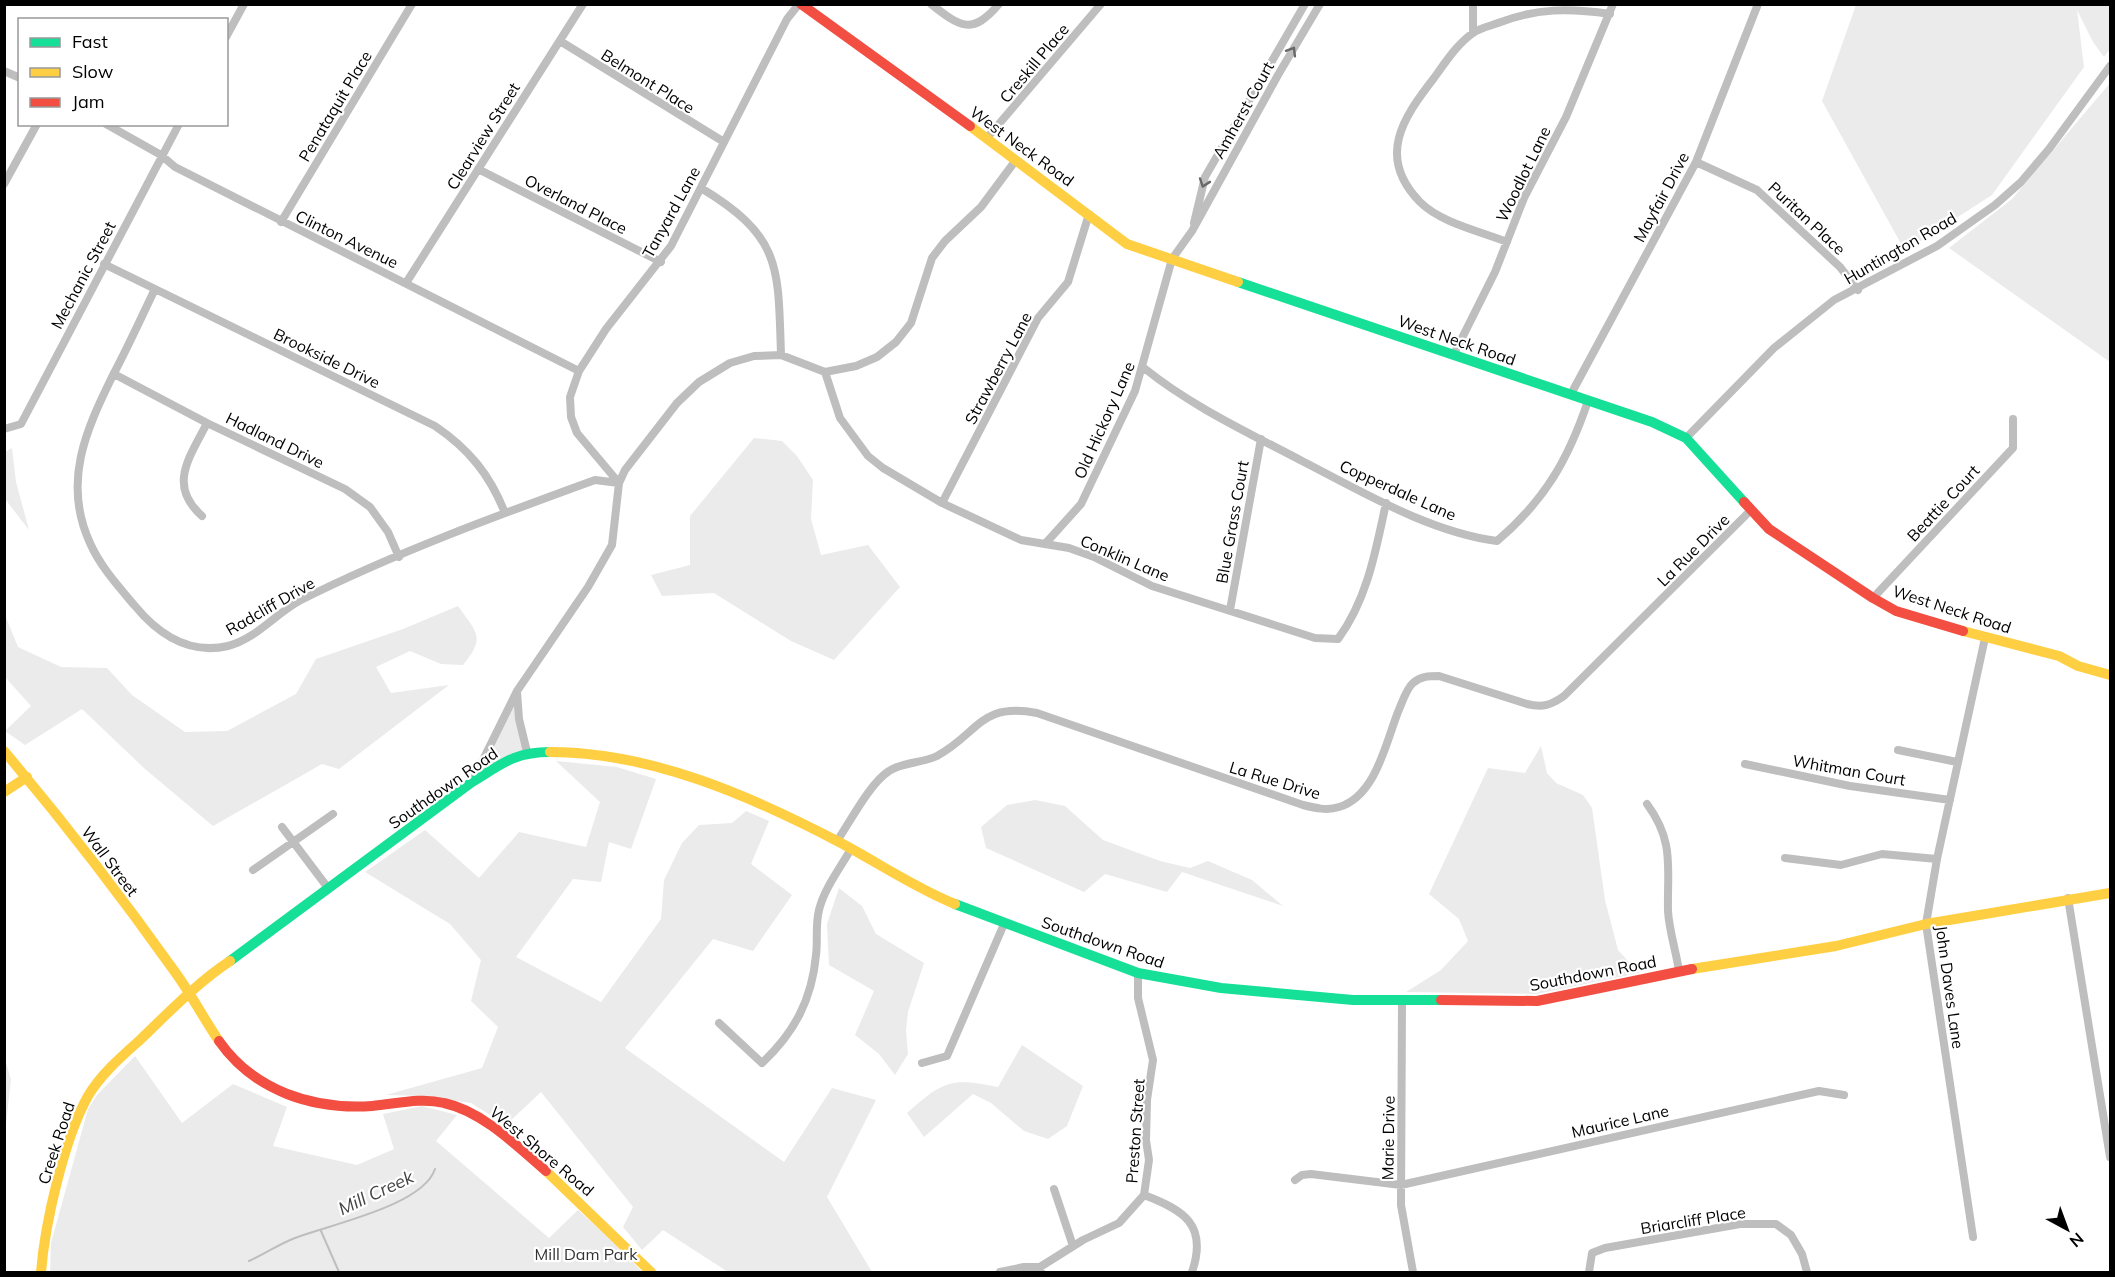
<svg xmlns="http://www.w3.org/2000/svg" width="2115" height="1277" font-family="Mulish,sans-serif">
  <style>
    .green { fill: #ebebeb }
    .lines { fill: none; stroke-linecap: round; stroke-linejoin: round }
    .stream { stroke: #bebebe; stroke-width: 2 }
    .street { stroke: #bebebe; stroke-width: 8 }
    .fast { stroke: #16e098; stroke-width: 10 }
    .slow { stroke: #ffcf43; stroke-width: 10 }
    .jam { stroke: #f24e42; stroke-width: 10 }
    .oneway { stroke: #686868 }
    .labels { text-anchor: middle; stroke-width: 4.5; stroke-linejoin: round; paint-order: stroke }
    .street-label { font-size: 16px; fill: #000; stroke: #fff }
    .park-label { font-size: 16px; fill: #323232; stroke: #fff }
    .water-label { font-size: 18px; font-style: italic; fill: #434343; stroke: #fff }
  </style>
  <rect width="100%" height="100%" fill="#fff"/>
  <path class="green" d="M 1856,5 L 2110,5 L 2110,49 L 2104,57 L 2093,42 L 2077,10 L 2084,67 L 1992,195 L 1905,251 L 1822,101 Z
    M 2110,83 L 2110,362 L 1949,248 L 2012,199 Z
    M 754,438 L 782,441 L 797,456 L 813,480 L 811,519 L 821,555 L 868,545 L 900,587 L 834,660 L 791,641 L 714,593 L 662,596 L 651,575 L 690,565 L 690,516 Z
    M 12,448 L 16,482 L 29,530 L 5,499 L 5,452 Z
    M 458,606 C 477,633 486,637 463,665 L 441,664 L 410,651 L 376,667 L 391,693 L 449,685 L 339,769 L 322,764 L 213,826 L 145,769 L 82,709 L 25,745 L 5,731 L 31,706 L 5,677 L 5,615 L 18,647 L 61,667 L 107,668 L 132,695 L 185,732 L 227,731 L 296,694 L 316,659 L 403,629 Z
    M 514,700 L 523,750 L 477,775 Z
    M 1541,746 L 1547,773 L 1556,783 L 1583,795 L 1592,808 L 1605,900 L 1618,950 L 1639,973 L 1536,994 L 1406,992 L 1441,970 L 1468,941 L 1459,919 L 1429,894 L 1488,768 L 1525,773 Z
    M 556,761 L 617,767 L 656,779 L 631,849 L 609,842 L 601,882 L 573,879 L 516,957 L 601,1002 L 661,919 L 664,880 L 682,843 L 699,825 L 732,823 L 746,811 L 769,821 L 751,864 L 792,895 L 753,951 L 713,939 L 625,1048 L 784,1162 L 832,1088 L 876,1100 L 827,1197 L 872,1272 L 728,1272 L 663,1230 L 642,1250 L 623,1227 L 633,1207 L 541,1092 L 506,1125 L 471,1103 L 423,1096 L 386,1095 L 482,1068 L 498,1027 L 471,1001 L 481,960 L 450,924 L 365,872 L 425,830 L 479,878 L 519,832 L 586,847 L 600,802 Z
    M 1035,800 L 1065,806 L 1103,840 L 1160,861 L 1190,868 L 1208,861 L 1252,880 L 1283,906 L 1182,872 L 1167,892 L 1105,874 L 1084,892 L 986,848 L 981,827 L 1007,805 Z
    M 839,888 L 862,906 L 876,934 L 924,963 L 908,1012 L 906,1030 L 908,1054 L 895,1075 L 879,1054 L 855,1035 L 874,991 L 829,965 L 827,924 Z
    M 1022,1045 L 1083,1086 L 1067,1126 L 1048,1139 L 1024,1131 L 991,1103 L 973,1094 L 924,1137 L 907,1113 C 943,1081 950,1077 998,1087 Z
    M 135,1056 L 182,1123 L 233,1084 L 287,1107 L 273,1146 L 357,1165 L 394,1149 L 383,1114 L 422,1106 L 457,1115 L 436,1141 L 549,1238 L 578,1210 L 619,1247 L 642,1272 L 50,1272 L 51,1243 L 88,1109 L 97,1095 Z
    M 5,1059 L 11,1080 L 5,1133 L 4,1059 Z"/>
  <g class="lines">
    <path class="stream" d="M 321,1231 L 339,1272
      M 249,1261 C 265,1254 279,1244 295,1238 C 328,1225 423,1206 435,1169"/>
    <path class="street" d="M 931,4 C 960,27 972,36 999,4
      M 1473,4 L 1473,33
      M 226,37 L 244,4
      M 560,41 L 724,142
      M 4,71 L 20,78
      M 106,124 L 161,155 L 175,167 L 579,371
      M 987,138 L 1101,4
      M 1696,162 L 1757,190 L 1840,267 L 1858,290
      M 478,169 L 661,262
      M 4,184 L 37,124
      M 701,188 C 782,237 778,266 781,355
      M 281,222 L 412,4
      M 1194,223 L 1205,177 L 1305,4
      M 1507,242 C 1480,231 1441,223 1420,202 C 1376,157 1403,118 1434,78 C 1445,63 1457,44 1473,33 C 1480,28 1490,26 1498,23 C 1537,8 1569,8 1610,14
      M 104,264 L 435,426 C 469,449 490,475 505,513
      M 406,283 L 583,4
      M 155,289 C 141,318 128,347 113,375 C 86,430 62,482 90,543 C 100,566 118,586 135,606 C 159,635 189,655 228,646 C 256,639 276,613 301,600 C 395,553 496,516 595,480 L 619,483
      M 1454,354 L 1495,272 L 1524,198 L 1566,117 L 1613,4
      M 1144,368 C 1191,406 1249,433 1302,461 C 1363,492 1429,532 1497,541 C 1545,500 1568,460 1588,401
      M 825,372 L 840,418 L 868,456 L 883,468 L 942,503 L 1021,540 L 1069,548 L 1094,557 L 1152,586 L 1315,638 L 1338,639 C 1367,600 1376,550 1386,503
      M 114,374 L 207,423 L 345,489 L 370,507 L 388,532 L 399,557
      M 1571,394 L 1696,162 L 1758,4
      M 4,429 L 21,424 L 179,124
      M 1686,438 L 1774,348 L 1834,300 L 1937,246 L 1995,205 L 2021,182 L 2049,149 L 2110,66
      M 619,483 L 577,433 L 571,417 L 570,397 L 579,371 L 606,329 L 671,246 L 787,19 L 799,4
      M 942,503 L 1038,318 L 1068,282 L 1089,214
      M 202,516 C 167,485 190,457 207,423
      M 1045,544 L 1081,504 L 1135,391 L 1172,259 L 1192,231 L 1278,75 L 1320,4
      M 1873,598 L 2013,448 L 2013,419
      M 1230,610 L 1261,439
      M 517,692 L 519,719 L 527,752
      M 1898,750 L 1957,762
      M 1745,764 L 1850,786 L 1950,800
      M 472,782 L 517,691 L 588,587 L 612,545 L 619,483 L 625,470 L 677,403 L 699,382 L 730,363 L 754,356 L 781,355 L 825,372 L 856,366 L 877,357 L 896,342 L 911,323 L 932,258 L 945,241 L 981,207 L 1016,160
      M 1647,804 C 1675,842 1667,868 1668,911 C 1669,930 1676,951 1679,971
      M 282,827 L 328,888
      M 837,841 C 850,822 870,783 889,771 C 902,762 923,763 937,756 C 979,733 980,702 1037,713 L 1303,805 C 1315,808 1327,811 1339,807 C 1376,796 1386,742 1398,712 C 1402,703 1406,689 1413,683 C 1421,676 1429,676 1439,676 L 1527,704 C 1543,708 1551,705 1564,696 L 1750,511
      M 1785,858 L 1841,865 L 1882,854 L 1937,859
      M 253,870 L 333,814
      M 2068,898 L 2110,1157
      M 1402,1002 L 1401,1205 L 1413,1272
      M 719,1023 L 762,1063 C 794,1033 812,1000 816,955 C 818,940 815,926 819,910 C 824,889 840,868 851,849
      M 922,1063 L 947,1056 L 1004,924
      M 1295,1180 L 1302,1175 L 1311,1174 L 1401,1185 L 1819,1091 L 1844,1095
      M 1054,1189 L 1073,1246
      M 1144,1195 C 1184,1210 1208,1225 1192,1272
      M 1973,1237 L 1926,924 L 1937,859 L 1985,638
      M 1000,1272 L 1024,1267 L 1040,1267
      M 1041,1272 L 1040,1267 L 1083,1240 L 1119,1223 L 1144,1195 L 1149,1160 L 1146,1140 L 1147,1100 L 1153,1060 L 1138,998 L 1138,973
      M 1589,1272 L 1592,1253 L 1605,1248 L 1740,1224 L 1776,1224 L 1791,1235 L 1802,1254 L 1807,1272"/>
    <path class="fast" d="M 1238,282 L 1652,422 L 1686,438 L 1744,502
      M 955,904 L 1138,973 L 1221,988 L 1353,1000 L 1441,1000
      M 230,961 L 472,782 C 502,764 514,752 550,752"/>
    <path class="slow" d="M 970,126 L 1127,244 L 1238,282
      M 1963,631 L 2059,656 L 2078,666 L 2110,675
      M 4,751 C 64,822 121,896 175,972 C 191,994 204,1019 219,1041
      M 550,752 C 651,752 751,796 839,842 C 877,862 915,888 955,904
      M 4,792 L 27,777
      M 1692,969 L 1836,946 L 1926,924 L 2110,893
      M 546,1171 L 651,1272
      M 41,1272 C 45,1223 64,1139 88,1096 C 101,1074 122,1056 141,1039 C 170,1011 197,983 230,961"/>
    <path class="jam" d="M 801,4 L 970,126
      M 1744,502 L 1769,529 L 1873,598 L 1896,611 L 1963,631
      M 1441,1000 L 1537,1001 L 1692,969
      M 219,1041 C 254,1091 313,1110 372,1106 C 396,1104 420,1097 444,1103 C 482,1111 517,1146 546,1171"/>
  </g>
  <defs><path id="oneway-chevron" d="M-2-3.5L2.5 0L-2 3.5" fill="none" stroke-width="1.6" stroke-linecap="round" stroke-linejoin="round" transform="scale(1.5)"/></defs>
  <g class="oneway">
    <use href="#oneway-chevron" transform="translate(1292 51) rotate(-59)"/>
    <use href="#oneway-chevron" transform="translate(1204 183) rotate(109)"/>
  </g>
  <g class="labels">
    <g class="street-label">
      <text transform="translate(1034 63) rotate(-50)" y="6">Creskill Place</text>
      <text transform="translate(648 81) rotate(32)" y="6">Belmont Place</text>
      <text transform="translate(335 106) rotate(-59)" y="6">Penataquit Place</text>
      <text transform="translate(1243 110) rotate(-61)" y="6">Amherst Court</text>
      <text transform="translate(483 136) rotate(-58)" y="6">Clearview Street</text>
      <text transform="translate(1022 146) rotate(36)" y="6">West Neck Road</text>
      <text transform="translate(1523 174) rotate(-64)" y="6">Woodlot Lane</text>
      <text transform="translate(1661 197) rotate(-62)" y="6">Mayfair Drive</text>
      <text transform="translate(576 204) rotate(27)" y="6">Overland Place</text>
      <text transform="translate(671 212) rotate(-61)" y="6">Tanyard Lane</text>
      <text transform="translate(1807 218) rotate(43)" y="6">Puritan Place</text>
      <text transform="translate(347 239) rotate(26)" y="6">Clinton Avenue</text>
      <text transform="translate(1900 248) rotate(-30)" y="6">Huntington Road</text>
      <text transform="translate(83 275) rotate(-62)" y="6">Mechanic Street</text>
      <text transform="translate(1457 340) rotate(19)" y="6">West Neck Road</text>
      <text transform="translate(327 358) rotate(26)" y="6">Brookside Drive</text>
      <text transform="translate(998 368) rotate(-62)" y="6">Strawberry Lane</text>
      <text transform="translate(1104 420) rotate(-66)" y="6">Old Hickory Lane</text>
      <text transform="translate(275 440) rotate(26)" y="6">Hadland Drive</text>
      <text transform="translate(1398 490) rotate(24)" y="6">Copperdale Lane</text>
      <text transform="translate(1943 503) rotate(-47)" y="6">Beattie Court</text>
      <text transform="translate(1232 522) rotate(-80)" y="6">Blue Grass Court</text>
      <text transform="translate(1693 550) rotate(-45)" y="6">La Rue Drive</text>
      <text transform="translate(1125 558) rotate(23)" y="6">Conklin Lane</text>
      <text transform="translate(270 606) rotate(-30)" y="6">Radcliff Drive</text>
      <text transform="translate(1952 609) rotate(18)" y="6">West Neck Road</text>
      <text transform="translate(1849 770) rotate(10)" y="6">Whitman Court</text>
      <text transform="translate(1275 780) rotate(17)" y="6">La Rue Drive</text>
      <text transform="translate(443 788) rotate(-35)" y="6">Southdown Road</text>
      <text transform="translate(110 861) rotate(53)" y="6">Wall Street</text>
      <text transform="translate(1103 942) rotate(19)" y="6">Southdown Road</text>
      <text transform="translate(1593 973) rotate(-11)" y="6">Southdown Road</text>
      <text transform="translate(1950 987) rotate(82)" y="6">John Daves Lane</text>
      <text transform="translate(1620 1121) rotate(-13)" y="6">Maurice Lane</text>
      <text transform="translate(1135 1131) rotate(-86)" y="6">Preston Street</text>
      <text transform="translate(1388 1138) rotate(-89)" y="6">Marie Drive</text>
      <text transform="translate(56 1143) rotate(-72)" y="6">Creek Road</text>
      <text transform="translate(542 1151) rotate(40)" y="6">West Shore Road</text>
      <text transform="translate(1693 1220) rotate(-9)" y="6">Briarcliff Place</text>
    </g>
    <g class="park-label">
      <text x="586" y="1260">Mill Dam Park</text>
    </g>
    <g class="water-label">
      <text transform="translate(376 1193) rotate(-25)" y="6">Mill Creek</text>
    </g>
  </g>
  <rect width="2115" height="1277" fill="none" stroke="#000000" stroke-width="12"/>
  <rect x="18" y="18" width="210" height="108" fill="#ffffff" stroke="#999999" stroke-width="1.5"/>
  <rect x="30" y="38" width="30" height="9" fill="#16e098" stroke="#999999" stroke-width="1.5"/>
  <text x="72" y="48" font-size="18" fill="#000000">Fast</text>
  <rect x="30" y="68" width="30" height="9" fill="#ffcf43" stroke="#999999" stroke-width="1.5"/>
  <text x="72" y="78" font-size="18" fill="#000000">Slow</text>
  <rect x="30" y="98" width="30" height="9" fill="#f24e42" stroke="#999999" stroke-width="1.5"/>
  <text x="72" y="108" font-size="18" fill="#000000">Jam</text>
  <g transform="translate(2067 1229) rotate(139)" stroke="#ffffff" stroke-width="4.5" paint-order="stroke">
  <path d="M0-4.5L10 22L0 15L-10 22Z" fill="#000000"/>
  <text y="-9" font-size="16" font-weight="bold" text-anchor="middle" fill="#000000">N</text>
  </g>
</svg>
